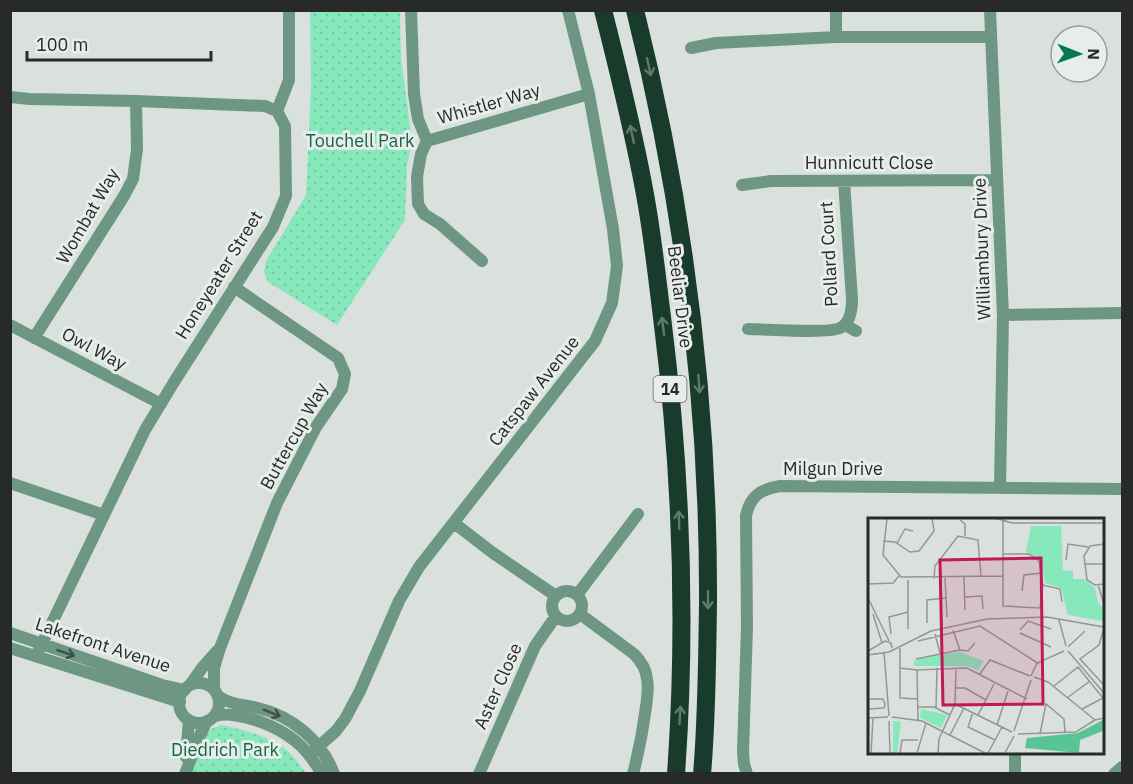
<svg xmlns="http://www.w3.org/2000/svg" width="1133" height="784" font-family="'IBM Plex Sans',sans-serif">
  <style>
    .park { fill: url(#park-dots) }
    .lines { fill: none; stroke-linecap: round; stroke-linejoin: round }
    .street { stroke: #6e9783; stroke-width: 12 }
    .highway { stroke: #193b2c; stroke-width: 18 }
    .oneway { stroke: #61796e }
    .oneway2 { stroke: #405048 }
    .labels { text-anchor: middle; stroke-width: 6; stroke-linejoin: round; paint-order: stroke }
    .shield { fill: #e7edea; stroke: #616463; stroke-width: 1.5 }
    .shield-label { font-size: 16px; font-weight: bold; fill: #282a29 }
    .street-label { font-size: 18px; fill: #282a29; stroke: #e7edea }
    .park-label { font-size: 18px; fill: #146647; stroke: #e7edea }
    .inset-road { fill: none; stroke: #939795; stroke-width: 1.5 }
    .view { fill: #c2185b; fill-opacity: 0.15; stroke: #c2185b; stroke-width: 3 }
    .inset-edge { fill: none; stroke: #282a29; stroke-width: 3 }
  </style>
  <defs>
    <pattern id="park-dots" width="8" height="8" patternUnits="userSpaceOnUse" patternTransform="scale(1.5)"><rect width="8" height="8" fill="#87e9bb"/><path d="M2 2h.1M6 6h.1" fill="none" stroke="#75c8a1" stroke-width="1.8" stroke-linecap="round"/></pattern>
  </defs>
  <rect width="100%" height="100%" fill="#dae0dd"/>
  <path class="park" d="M 310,11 L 400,11 L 401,57 L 412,142 L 407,166 L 405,220 L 337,325 L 268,282 L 264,272 L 266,261 L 306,195 L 311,87 Z
    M 222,725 C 242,729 272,737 288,751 C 294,757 300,766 306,773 L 187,774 L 201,737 L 213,728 Z"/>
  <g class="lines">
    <path class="street" d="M 411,10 L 414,94 L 418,119 L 427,141
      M 836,10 L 836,37
      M 990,10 L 1003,315 L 1000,487
      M 691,48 L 716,43 L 836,37 L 991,37
      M 10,97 L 30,99 L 136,101 L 265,106 L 277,111 L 285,126 L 286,196 L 273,227 L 174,382 L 145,430 L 36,656
      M 277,111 L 289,80 L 289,10
      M 742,185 L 771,181 L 997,180
      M 482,261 L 440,224 L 424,214 L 418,204 L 417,177 L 421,154 L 427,141 L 589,94
      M 1003,315 L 1122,313
      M 10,325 L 161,404
      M 845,325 L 856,331
      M 748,329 C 765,329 828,334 840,328 C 851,323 852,309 852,299 L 844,181
      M 34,338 L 124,196 L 133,179 L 137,149 L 136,101
      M 10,483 L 104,515
      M 454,523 L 493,553 L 556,596
      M552 606a15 15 0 1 1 30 0a15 15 0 1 1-30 0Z
      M 577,595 L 638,514
      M 580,614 L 634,654 C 641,661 646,669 647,679 C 649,688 647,698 646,707 C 643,730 639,751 633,774
      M 10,633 L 162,685 L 185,690
      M 10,648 L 180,702
      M179 703a20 20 0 1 1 40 0a20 20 0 1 1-40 0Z
      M 190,685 L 202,668 L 217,651
      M 214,689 L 214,668 L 220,648 L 277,503 L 316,427 L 342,389 L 345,374 L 338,358 L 234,287
      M 217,695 C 229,705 243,704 258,708 C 292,716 322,741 334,774
      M 214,716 C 220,715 227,714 233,715 C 257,718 285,730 302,747 C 310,755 316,764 322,774
      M 1015,752 L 1015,774
      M 309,755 L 336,731 L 345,719 L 360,691 L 399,601 L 419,567 L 595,341 L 612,303 L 617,266 L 613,229 L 589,94 L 568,10
      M 186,757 L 189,720
      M 185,774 L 200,735 L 207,721
      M 479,774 L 535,646 L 556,616
      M 747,774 L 744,764 L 743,752 L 747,627 L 746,516 C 750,496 761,489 780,486 L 1122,489
      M 1114,774 L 1122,767"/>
    <path class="highway" d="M 603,10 C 619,73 635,137 646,200 C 653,239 657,278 662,317 C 681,468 687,621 676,774
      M 635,10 C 684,205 709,404 708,605 C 707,661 707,718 702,774"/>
  </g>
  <defs><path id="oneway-shaft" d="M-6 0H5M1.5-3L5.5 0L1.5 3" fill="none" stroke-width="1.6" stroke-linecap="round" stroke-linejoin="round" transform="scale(1.5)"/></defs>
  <g class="oneway">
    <use href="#oneway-shaft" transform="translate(649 67) rotate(77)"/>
    <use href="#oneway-shaft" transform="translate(632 134) rotate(-102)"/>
    <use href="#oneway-shaft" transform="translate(663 326) rotate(-97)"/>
    <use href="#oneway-shaft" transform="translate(699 384) rotate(86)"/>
    <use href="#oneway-shaft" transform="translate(679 520) rotate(-92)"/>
    <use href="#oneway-shaft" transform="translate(708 600) rotate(90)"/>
    <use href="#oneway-shaft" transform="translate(680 715) rotate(-87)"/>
  </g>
  <g class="oneway2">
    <use href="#oneway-shaft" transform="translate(66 653) rotate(19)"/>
    <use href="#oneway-shaft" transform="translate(272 713) rotate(22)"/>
  </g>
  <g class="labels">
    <rect class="shield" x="653.5" y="376" width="33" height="26" rx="4.5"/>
    <g class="shield-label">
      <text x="670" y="395">14</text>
    </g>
    <g class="street-label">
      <text transform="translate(489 104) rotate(-16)" y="6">Whistler Way</text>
      <text x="869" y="169">Hunnicutt Close</text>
      <text transform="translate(88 216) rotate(-60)" y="6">Wombat Way</text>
      <text transform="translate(982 249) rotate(-92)" y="6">Williambury Drive</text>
      <text transform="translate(829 254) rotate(-93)" y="6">Pollard Court</text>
      <text transform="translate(219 275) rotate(-58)" y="6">Honeyeater Street</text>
      <text transform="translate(680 297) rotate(83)" y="6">Beeliar Drive</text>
      <text transform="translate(94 349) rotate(28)" y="6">Owl Way</text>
      <text transform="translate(534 391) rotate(-52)" y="6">Catspaw Avenue</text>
      <text transform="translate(294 436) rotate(-61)" y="6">Buttercup Way</text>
      <text x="833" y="475">Milgun Drive</text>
      <text transform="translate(103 645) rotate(18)" y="6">Lakefront Avenue</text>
      <text transform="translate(498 686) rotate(-66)" y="6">Aster Close</text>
    </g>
    <g class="park-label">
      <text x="360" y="147">Touchell Park</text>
      <text x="225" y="756">Diedrich Park</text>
    </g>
  </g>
  <g transform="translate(868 518)">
    <rect width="236" height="236" fill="#dae0dd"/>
    <path d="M 235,202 L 235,213 L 212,222 L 211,235 L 157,230 L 159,220 L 210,215 Z" fill="#59c595"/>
    <path d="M 163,8 L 193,8 L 195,52 L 205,53 L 205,61 L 216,61 L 227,70 L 230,85 L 235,89 L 235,103 L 200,97 L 193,70 L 177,65 L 172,41 L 158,34 ZM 92,134 L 116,143 L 110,152 L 99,148 L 46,148 L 46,143 L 53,140 ZM 53,191 L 79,197 L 73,210 L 52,200 ZM 25,203 L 33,204 L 29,235 L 25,235 Z" fill="#87e9bb"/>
    <path class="inset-road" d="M 19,0 L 15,37 L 33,59 L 135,58M 127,0 L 144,5 L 236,5M 92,2 L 97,6 L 97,18M 15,23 L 27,24 L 42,34 L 51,33 L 66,13 L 64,0M 29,25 L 37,11 L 45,13M 236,26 L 222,28 L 216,38 L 219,62 L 227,67 L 236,66M 135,36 L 161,36 L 171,43 L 175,67 L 172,90 L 135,88 L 135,2M 198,42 L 200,26 L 220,29M 216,46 L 236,46M 96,59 L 97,92M 77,60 L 79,99M 66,61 L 67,48 L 90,18 L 110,22 L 113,58M 0,66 L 25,65 L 31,58M 175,67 L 192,71 L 194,84M 230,67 L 236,86M 154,73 L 156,57 L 174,55M 96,79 L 114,78 L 115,91M 0,80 L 21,123M 5,96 L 14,125M 191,102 L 198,128M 59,105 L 59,82 L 78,80M 40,111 L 40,62M 85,112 L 92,132 L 100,133 L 107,125M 152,112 L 160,103 L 183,111M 235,113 L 231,127 L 212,141 L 236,167M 152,115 L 183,129M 23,116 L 21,99 L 40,94M 67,116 L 72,135M 50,123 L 112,108 L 171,146M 200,129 L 217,113M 32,130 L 32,180 L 50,181M 0,133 L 17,123 L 23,125 L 24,130M 200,133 L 236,175M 16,134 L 21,198M 0,137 L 21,134 L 63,113 L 119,101 L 179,99 L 236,109M 48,141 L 92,132M 31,150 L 49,152 L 50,202M 49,152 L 99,150 L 159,181M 111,157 L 122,142 L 162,158M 163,158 L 169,145 L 196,133M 166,159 L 180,164 L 227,202 L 236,200M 186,168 L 210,149 L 235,180 L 214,191M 87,170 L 97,170 L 118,182M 199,180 L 222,163M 0,181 L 15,181 L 17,186 L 16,190 L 0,191M 87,186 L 144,214M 50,189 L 66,189 L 82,197M 68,190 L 69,150M 105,194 L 100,209 L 127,222M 110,197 L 126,166M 24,199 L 54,203 L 117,235M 0,200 L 20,199M 21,203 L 22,235M 129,207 L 140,173M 146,213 L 163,162M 150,216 L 208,214 L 227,202M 172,216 L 178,186 L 196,201 L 197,214M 82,217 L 96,190M 3,235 L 5,200M 32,235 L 34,222 L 50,222M 49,235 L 58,205M 70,235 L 71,221 L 87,186 L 88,152M 120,235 L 134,209M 137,235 L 146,218"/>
    <path class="view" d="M 173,40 L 175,186 L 75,187 L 72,42 Z"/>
    <rect width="236" height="236" class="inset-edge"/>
  </g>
  <rect width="1133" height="784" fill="none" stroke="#282a29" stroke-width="24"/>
  <g transform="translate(1079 54) rotate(91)"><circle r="28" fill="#e7edea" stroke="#9b9f9d" stroke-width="1.5"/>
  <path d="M0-4.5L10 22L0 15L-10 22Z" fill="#077751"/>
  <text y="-9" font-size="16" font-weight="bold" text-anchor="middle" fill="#282a29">N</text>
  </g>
  <path d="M27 51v9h184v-9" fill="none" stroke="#282a29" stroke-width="3"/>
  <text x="36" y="51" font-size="18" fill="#282a29" stroke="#e7edea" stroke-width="4.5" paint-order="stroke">100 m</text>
</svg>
